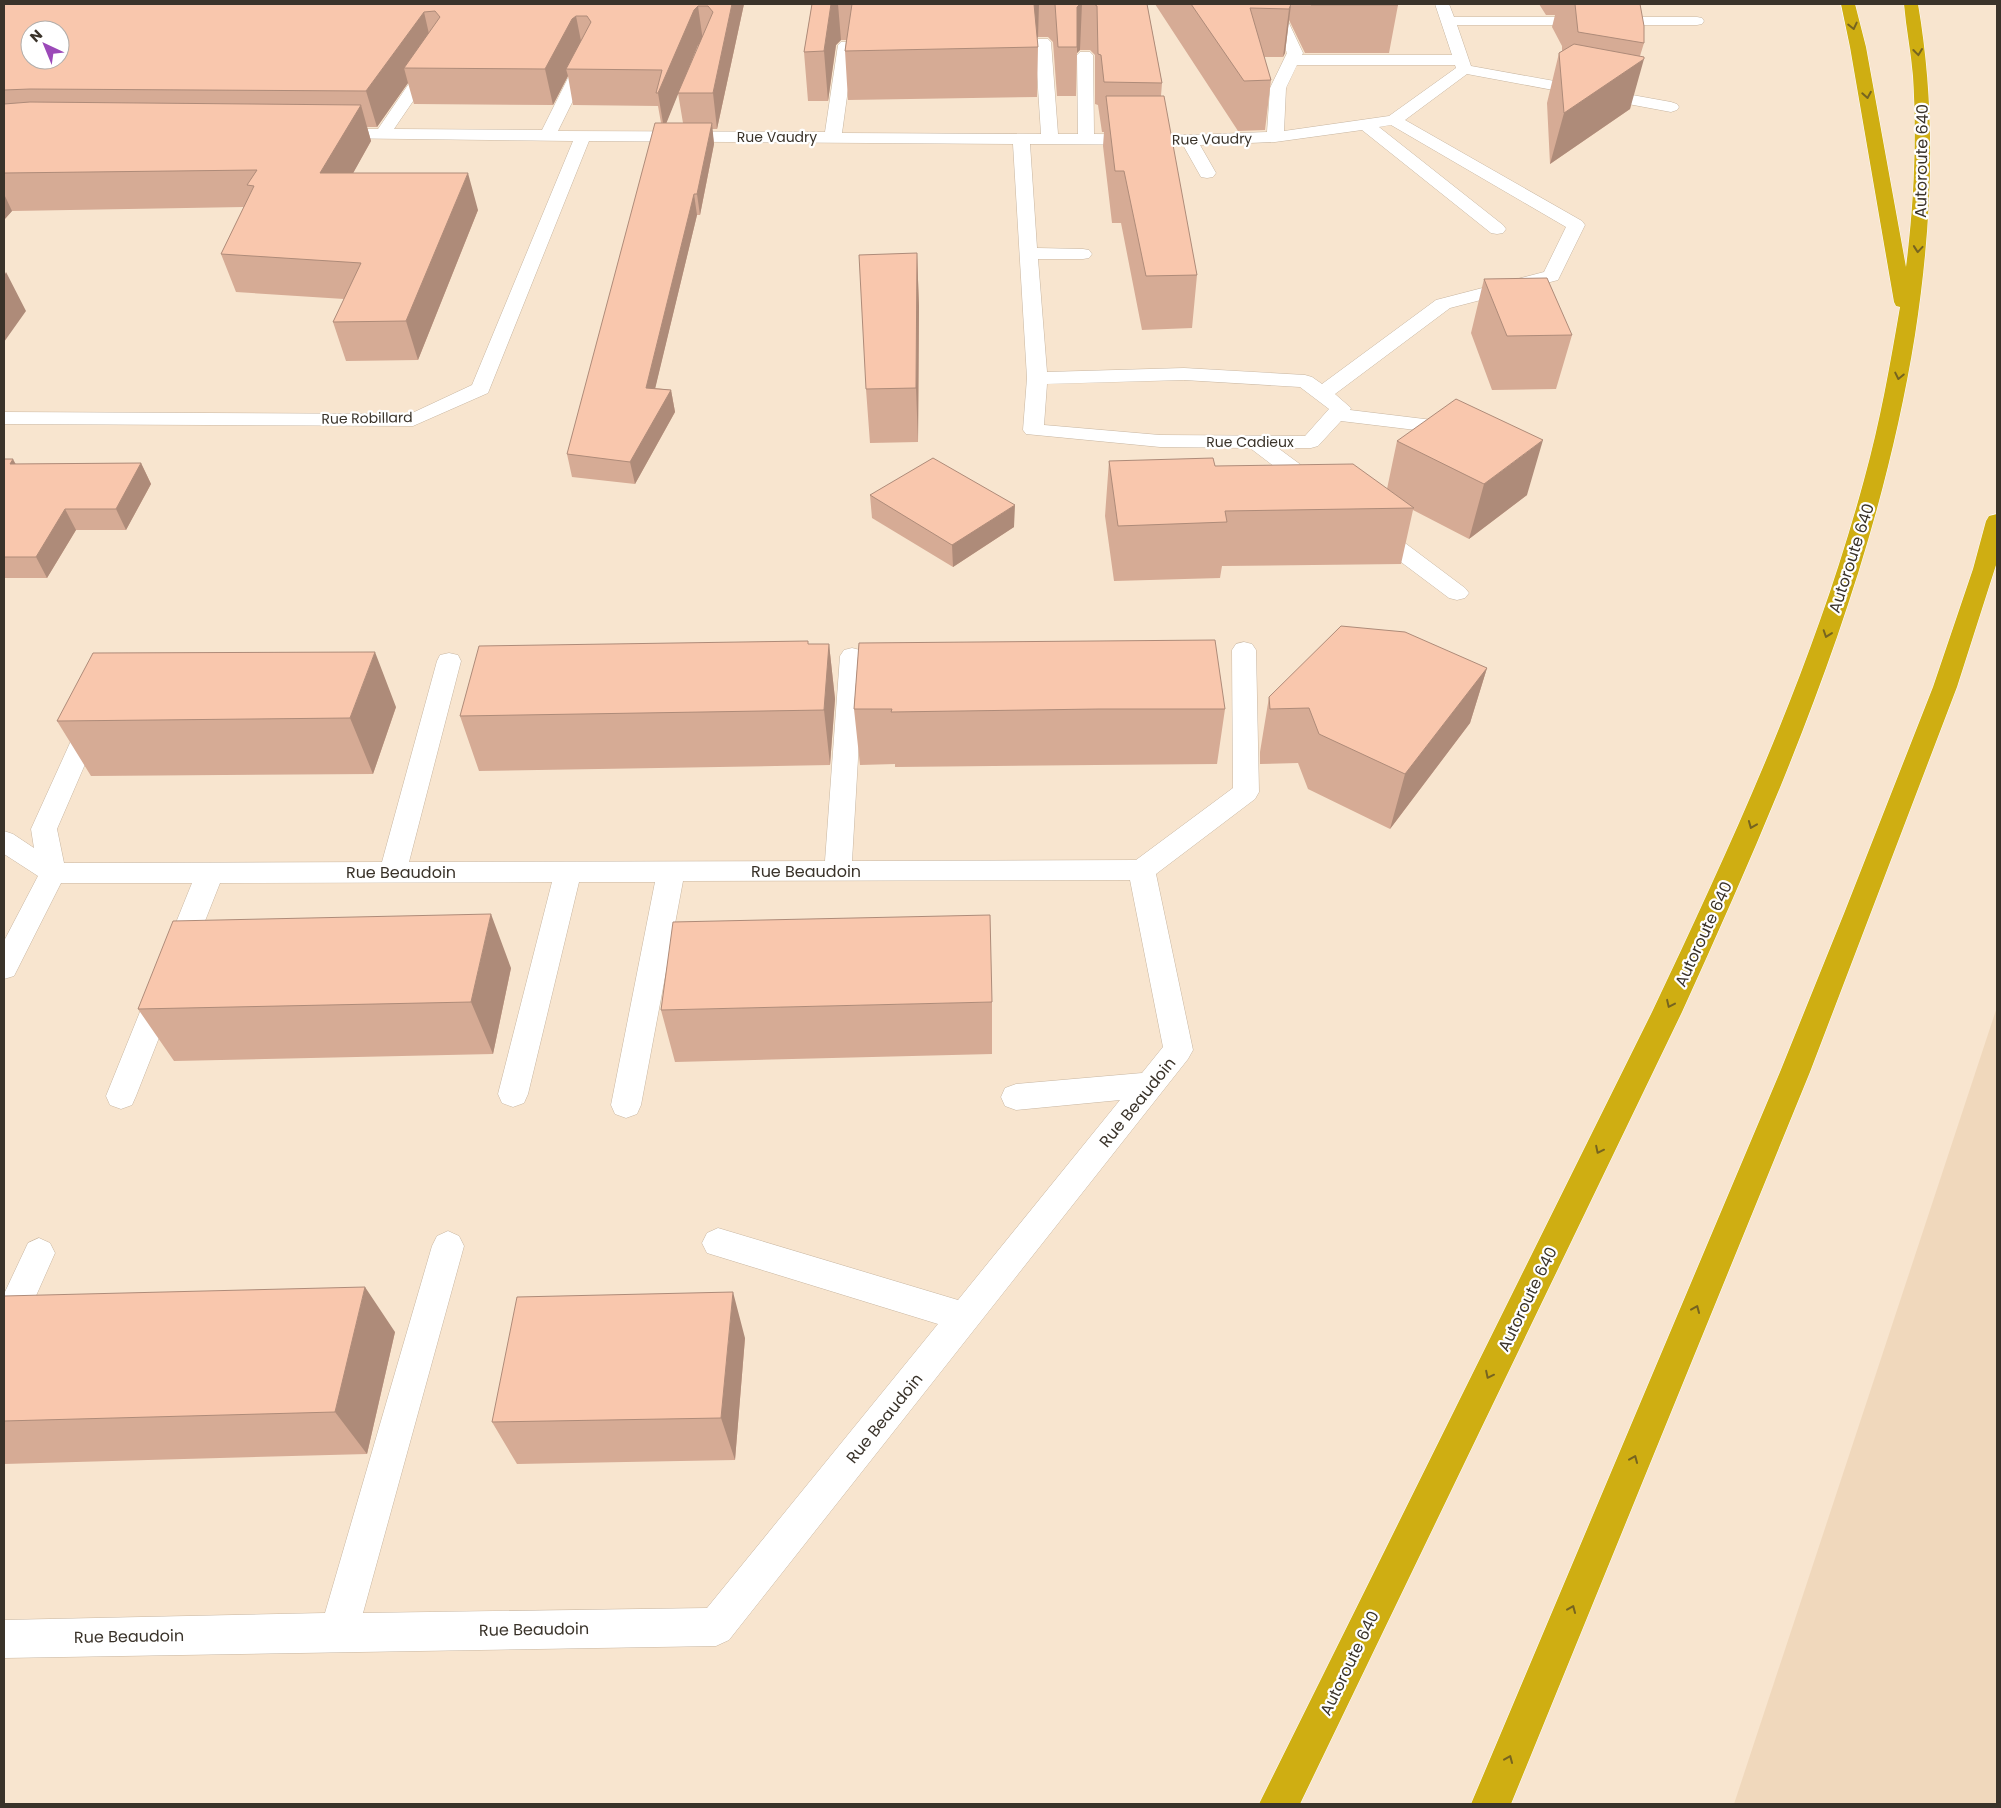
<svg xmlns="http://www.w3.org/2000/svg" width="2001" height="1808" font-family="Poppins,sans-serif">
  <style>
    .built { fill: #f0d8bc }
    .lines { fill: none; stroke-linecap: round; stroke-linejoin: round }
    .minor-casing { stroke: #c8b6a1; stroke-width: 1 }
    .highway-casing { stroke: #fff; stroke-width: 1 }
    .minor { fill: #fff; fill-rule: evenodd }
    .highway { fill: #cfae12; fill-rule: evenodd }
    .wall { fill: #d6ab95; fill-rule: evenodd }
    .shaded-wall { fill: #ae8b79 }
    .building { fill: #f9c7ad; stroke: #ae8b79; fill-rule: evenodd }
    .oneway { stroke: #766420 }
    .labels { text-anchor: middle; stroke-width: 4.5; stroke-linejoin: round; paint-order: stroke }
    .far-street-label { font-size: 14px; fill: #3a332a; stroke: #fff }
    .street-label { font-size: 16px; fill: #3a332a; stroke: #fff }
  </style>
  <rect width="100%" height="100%" fill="#f8e5cf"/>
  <path class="built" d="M 1997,1007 L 1997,1804 L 1734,1804 Z"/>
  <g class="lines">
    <g class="minor-casing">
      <path id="minor" d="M 1266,4 L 1280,4 L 1303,53 L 1302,55 L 1452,55 L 1435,4 L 1449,4 L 1454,17 L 1697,17 L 1702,18 L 1704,21 L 1702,24 L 1697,25 L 1457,25 L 1471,66 L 1671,102 L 1677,104 L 1679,107 L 1677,110 L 1671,112 L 1467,74 L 1405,120 L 1582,221 L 1585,225 L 1558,280 L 1450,308 L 1335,394 L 1351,408 L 1350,410 L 1449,422 L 1456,424 L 1459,428 L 1456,432 L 1449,434 L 1341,421 L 1318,446 L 1311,448 L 1278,448 L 1324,482 L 1327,487 L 1324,492 L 1316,493 L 1308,492 L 1250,448 L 1160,447 L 1026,434 L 1023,430 L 1027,378 L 1013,144 L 589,141 L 488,393 L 413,426 L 4,424 L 4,412 L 410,414 L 472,385 L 573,141 L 326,138 L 324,134 L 326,130 L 332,129 L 378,129 L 425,60 L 437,60 L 439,63 L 394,129 L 542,130 L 579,56 L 582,53 L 592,53 L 595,56 L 558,131 L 825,132 L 838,45 L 841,42 L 851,42 L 854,45 L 842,133 L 1041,134 L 1035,42 L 1038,39 L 1048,39 L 1051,42 L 1058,134 L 1078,134 L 1077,55 L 1080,52 L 1090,52 L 1093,55 L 1094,134 L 1189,135 L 1267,132 L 1270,88 L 1287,53 ZM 1297,65 L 1455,65 L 1456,68 L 1389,116 L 1284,131 L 1286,88 ZM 1391,125 L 1566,227 L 1544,272 L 1436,300 L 1322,384 L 1312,377 L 1305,375 L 1184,368 L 1047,372 L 1038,259 L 1083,259 L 1089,258 L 1092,254 L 1089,250 L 1083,249 L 1037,248 L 1030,144 L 1183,145 L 1201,177 L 1207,178 L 1213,177 L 1216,173 L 1200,145 L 1275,142 L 1362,130 L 1491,233 L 1497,234 L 1503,233 L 1506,229 L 1503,225 L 1379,127 ZM 1184,380 L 1300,387 L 1329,409 L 1305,436 L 1160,435 L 1044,425 L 1047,384 Z
        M 1373,523 L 1381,525 L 1465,588 L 1469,593 L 1465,598 L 1457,600 L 1449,598 L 1365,535 L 1362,530 L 1365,525 Z
        M 1244,642 L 1252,644 L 1256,650 L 1259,792 L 1255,799 L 1156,874 L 1193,1050 L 1188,1059 L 729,1640 L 716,1646 L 4,1658 L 4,1620 L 325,1613 L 432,1246 L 437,1236 L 448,1231 L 459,1236 L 464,1246 L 363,1613 L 707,1608 L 938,1324 L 707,1253 L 702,1243 L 707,1233 L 718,1228 L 958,1300 L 1120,1100 L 1016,1110 L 1005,1106 L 1001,1097 L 1005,1088 L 1016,1084 L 1142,1073 L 1163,1047 L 1130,880 L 683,881 L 641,1105 L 637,1114 L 626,1118 L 615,1114 L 611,1105 L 655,882 L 579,882 L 528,1094 L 524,1103 L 513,1107 L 502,1103 L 498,1094 L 552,882 L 220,883 L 136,1096 L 132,1105 L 121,1109 L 110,1105 L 106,1096 L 192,883 L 61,883 L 14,976 L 4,979 L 4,941 L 38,876 L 4,854 L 4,831 L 13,834 L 34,848 L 31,829 L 84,712 L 93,709 L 102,712 L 105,718 L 57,829 L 64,863 L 382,862 L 437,661 L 440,655 L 449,653 L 458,655 L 461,661 L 409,862 L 825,861 L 840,656 L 844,650 L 852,648 L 860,650 L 864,656 L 852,861 L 1136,860 L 1233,788 L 1232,650 L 1236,644 Z
        M 39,1238 L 50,1243 L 55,1253 L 16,1341 L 4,1346 L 4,1294 L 28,1243 Z"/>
    </g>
    <g class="highway-casing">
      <path id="highway" d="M 1841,4 L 1855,4 L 1866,47 L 1906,267 C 1914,204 1917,139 1913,76 C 1911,52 1906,28 1904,4 L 1918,4 C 1937,115 1932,224 1915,335 C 1877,573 1781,794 1682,1012 L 1300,1804 L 1259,1804 L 1652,1012 C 1734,839 1814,665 1864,480 C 1880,423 1890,365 1900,307 L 1896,306 L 1894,302 L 1850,47 Z
        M 1997,514 L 1997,562 L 1957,687 L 1810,1072 L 1511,1804 L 1471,1804 L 1780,1072 L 1845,911 L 1933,687 L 1973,569 L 1986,521 L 1989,516 Z"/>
    </g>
    <use href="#minor" class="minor"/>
    <use href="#highway" class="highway"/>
  </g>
  <path class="wall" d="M 4,4 L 744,4 L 717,129 L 712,129 L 714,144 L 700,215 L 697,215 L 655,388 L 671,390 L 675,412 L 635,484 L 572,477 L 567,454 L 661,123 L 658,106 L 573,105 L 568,76 L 553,105 L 414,104 L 408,83 L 377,127 L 367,127 L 371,141 L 353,173 L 478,210 L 418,360 L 346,361 L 333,322 L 344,299 L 236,292 L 221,254 L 244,207 L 12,211 L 4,220 ZM 698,45 L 699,45 L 686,75 ZM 678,93 L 683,123 L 666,123 Z
    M 812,4 L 1147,4 L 1162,83 L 1161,96 L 1197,275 L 1192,328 L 1142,330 L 1121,223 L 1112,223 L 1103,146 L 1104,132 L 1102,132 L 1098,105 L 1095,104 L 1095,55 L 1090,50 L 1080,50 L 1077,53 L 1076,96 L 1057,96 L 1053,42 L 1048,37 L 1038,37 L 1037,38 L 1038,47 L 1037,97 L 848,100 L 845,51 L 846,40 L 841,40 L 836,45 L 828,101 L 808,101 L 804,52 Z
    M 1155,4 L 1397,4 L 1398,5 L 1389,53 L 1305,53 L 1289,20 L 1285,53 L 1283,57 L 1264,57 L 1271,80 L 1265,130 L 1238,131 Z
    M 1539,4 L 1640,4 L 1644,43 L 1640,56 L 1630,109 L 1550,164 L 1547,103 L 1559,53 L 1562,51 L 1562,46 L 1552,27 L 1555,15 L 1546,15 Z
    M 917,253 L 919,306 L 918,442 L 870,443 L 866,389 Z
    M 1484,279 L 1572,335 L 1556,389 L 1492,390 L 1471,333 Z
    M 1397,441 L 1527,495 L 1469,539 L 1413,510 L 1401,564 L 1222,566 L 1220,578 L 1114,581 L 1105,516 L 1109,461 L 1215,466 L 1387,489 Z
    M 4,459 L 16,464 L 141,463 L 151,484 L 126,530 L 76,530 L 47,578 L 4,578 Z
    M 870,495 L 1014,527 L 953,567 L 872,518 Z
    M 859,643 L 1225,709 L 1217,764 L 1096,765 L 895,767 L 895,764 L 860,765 L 854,709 Z
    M 829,644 L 835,699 L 830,765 L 479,771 L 460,716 Z
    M 1487,668 L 1470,723 L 1390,829 L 1308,789 L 1298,763 L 1260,764 L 1260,752 L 1269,697 Z
    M 396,707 L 373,774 L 91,776 L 57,721 Z
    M 511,968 L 493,1054 L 174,1061 L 138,1009 Z
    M 992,1002 L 992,1054 L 675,1062 L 661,1010 Z
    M 4,1296 L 395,1332 L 367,1454 L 4,1464 Z
    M 745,1338 L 735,1460 L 517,1464 L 492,1422 Z"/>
  <path class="shaded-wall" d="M 732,4 L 744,4 L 717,129 L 713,93 Z
    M 831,4 L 838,4 L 841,40 L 836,45 L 828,101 L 824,51 Z
    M 1034,4 L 1039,4 L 1038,37 L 1033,42 Z
    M 1080,4 L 1082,4 L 1080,50 L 1077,53 L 1077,7 Z
    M 1291,5 L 1285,53 L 1283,57 L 1289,9 Z
    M 698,6 L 703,41 L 698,45 L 664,129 L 658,93 L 694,10 Z
    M 424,12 L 432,47 L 404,68 L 408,83 L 377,127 L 366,91 Z
    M 576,16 L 583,51 L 566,69 L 568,76 L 553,105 L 545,69 L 572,19 Z
    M 1644,59 L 1630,109 L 1550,164 L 1564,113 Z
    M 361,105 L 371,141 L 332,211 L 320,173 Z
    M 712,123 L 714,144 L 700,215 L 697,194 Z
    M 468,173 L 478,210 L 418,360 L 406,321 Z
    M 4,194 L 12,211 L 4,220 Z
    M 694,194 L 697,215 L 650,410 L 646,388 Z
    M 917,253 L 919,306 L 918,442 L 916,388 Z
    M 6,272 L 26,311 L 4,342 L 4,276 Z
    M 671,390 L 675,412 L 635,484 L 630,462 Z
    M 1543,440 L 1527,495 L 1469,539 L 1484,484 Z
    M 13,459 L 24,480 L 10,464 Z
    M 141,463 L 151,484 L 126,530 L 116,509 Z
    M 1015,505 L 1014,527 L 953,567 L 952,545 Z
    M 65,509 L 76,530 L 47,578 L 36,557 Z
    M 829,644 L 835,699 L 830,765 L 824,710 Z
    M 375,652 L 396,707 L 373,774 L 350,718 Z
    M 1487,668 L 1470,723 L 1390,829 L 1405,774 Z
    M 491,914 L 511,968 L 493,1054 L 471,1002 Z
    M 365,1287 L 395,1332 L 367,1454 L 335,1412 Z
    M 733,1292 L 745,1338 L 735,1460 L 721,1418 Z"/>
  <path class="building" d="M 4,4 L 732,4 L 713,93 L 678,93 L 713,12 L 708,6 L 698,6 L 694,10 L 658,93 L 656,93 L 662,70 L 566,69 L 591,22 L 587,16 L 576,16 L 572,19 L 545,69 L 404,68 L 440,17 L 435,11 L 424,12 L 366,91 L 30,89 L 4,90 ZM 30,30 L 60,30 L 60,60 L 30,60 Z
    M 812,4 L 831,4 L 824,51 L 804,52 Z
    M 852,4 L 1034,4 L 1038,47 L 845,51 Z
    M 1055,4 L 1080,4 L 1077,7 L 1077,47 L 1058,47 Z
    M 1094,4 L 1147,4 L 1162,83 L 1104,82 L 1101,55 L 1098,54 L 1097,6 Z
    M 1191,4 L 1291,4 L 1289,9 L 1250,8 L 1271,80 L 1244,81 Z
    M 1311,4 L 1397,4 L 1398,5 L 1311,5 Z
    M 1575,4 L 1640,4 L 1644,26 L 1644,43 L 1578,32 Z
    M 1574,44 L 1644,57 L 1644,59 L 1564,113 L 1559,53 Z
    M 1106,96 L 1164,96 L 1197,275 L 1146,276 L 1124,171 L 1115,171 Z
    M 30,102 L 361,105 L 320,173 L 468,173 L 406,321 L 333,322 L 361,263 L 221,254 L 254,186 L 247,185 L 257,170 L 4,173 L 4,104 Z
    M 655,123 L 712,123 L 697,194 L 694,194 L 646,388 L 671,390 L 630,462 L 567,454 Z
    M 917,253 L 916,388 L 866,389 L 859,255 Z
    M 1547,278 L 1572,335 L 1507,336 L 1484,279 Z
    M 1456,399 L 1543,440 L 1484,484 L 1397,441 Z
    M 933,458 L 1015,505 L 952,545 L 870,495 Z
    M 1213,458 L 1215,466 L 1353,464 L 1414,508 L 1225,511 L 1227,522 L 1118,526 L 1109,461 Z
    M 4,459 L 13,459 L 10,464 L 141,463 L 116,509 L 65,509 L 36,557 L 4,557 Z
    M 1341,626 L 1405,632 L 1487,668 L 1405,774 L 1319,734 L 1309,708 L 1270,709 L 1269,697 Z
    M 1215,640 L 1225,709 L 1099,709 L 891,712 L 892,709 L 854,709 L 859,643 Z
    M 808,641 L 808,644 L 829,644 L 824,710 L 460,716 L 479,646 Z
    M 375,652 L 350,718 L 57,721 L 93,653 Z
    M 491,914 L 471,1002 L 138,1009 L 173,921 Z
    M 990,915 L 992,1002 L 661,1010 L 673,922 Z
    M 365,1287 L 335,1412 L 4,1421 L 4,1296 Z
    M 733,1292 L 721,1418 L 492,1422 L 517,1297 Z"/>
  <defs><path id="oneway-chevron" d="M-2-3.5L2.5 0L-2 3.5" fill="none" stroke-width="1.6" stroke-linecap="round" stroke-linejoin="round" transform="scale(1.25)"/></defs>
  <g class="oneway">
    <use href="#oneway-chevron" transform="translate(1853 26) rotate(77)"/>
    <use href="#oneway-chevron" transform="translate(1918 52) rotate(83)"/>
    <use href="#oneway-chevron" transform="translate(1867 95) rotate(80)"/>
    <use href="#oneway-chevron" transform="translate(1918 249) rotate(95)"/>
    <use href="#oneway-chevron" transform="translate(1899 376) rotate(102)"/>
    <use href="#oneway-chevron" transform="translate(1827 634) rotate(109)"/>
    <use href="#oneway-chevron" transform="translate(1752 825) rotate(112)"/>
    <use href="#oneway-chevron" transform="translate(1670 1004) rotate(115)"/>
    <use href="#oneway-chevron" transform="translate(1599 1150) rotate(116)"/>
    <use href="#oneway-chevron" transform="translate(1696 1309) rotate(-67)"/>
    <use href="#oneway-chevron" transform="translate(1489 1375) rotate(116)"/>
    <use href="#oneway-chevron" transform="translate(1634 1459) rotate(-67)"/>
    <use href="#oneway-chevron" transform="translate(1572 1609) rotate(-67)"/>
    <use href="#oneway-chevron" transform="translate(1509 1759) rotate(-67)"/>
  </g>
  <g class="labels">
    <g class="far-street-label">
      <text x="777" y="142">Rue Vaudry</text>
      <text transform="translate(1212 139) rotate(-1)" y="5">Rue Vaudry</text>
      <text transform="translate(367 418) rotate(-1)" y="5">Rue Robillard</text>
      <text x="1250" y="447">Rue Cadieux</text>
    </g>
    <g class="street-label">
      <text transform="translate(1921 161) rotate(-89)" y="6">Autoroute 640</text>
      <text transform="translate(1851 558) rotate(-72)" y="6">Autoroute 640</text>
      <text x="806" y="877">Rue Beaudoin</text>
      <text x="401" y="878">Rue Beaudoin</text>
      <text transform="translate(1703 934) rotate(-65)" y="6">Autoroute 640</text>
      <text transform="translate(1137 1102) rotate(-51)" y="6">Rue Beaudoin</text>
      <text transform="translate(1527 1299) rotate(-64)" y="6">Autoroute 640</text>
      <text transform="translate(884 1418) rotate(-51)" y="6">Rue Beaudoin</text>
      <text transform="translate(534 1629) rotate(-1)" y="6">Rue Beaudoin</text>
      <text transform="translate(129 1636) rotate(-1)" y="6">Rue Beaudoin</text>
      <text transform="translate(1349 1663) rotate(-64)" y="6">Autoroute 640</text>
    </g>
  </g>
  <rect width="2001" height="1808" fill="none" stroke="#3a332a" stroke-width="10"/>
  <g transform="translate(45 45) rotate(316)"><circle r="24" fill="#ffffff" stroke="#b0adaa"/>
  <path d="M0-4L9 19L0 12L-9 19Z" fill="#9b49b8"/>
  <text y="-8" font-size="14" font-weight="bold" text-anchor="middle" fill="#3a332a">N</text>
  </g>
</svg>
